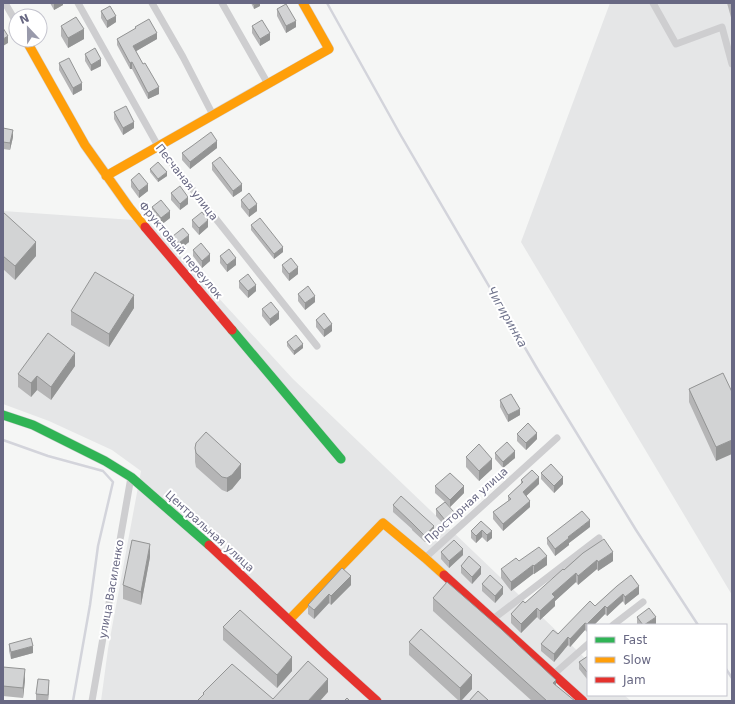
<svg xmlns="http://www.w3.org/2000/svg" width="735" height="704" font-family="'DejaVu Sans',sans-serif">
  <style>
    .built { fill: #e5e6e7 }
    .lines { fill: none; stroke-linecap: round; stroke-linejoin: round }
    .stream { stroke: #d3d4db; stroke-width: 2.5 }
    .fast-casing { stroke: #d2d2d4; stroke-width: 10 }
    .slow-casing { stroke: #d2d2d4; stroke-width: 10 }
    .jam-casing { stroke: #d2d2d4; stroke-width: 10 }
    .street { stroke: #ceced0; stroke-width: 7 }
    .fast { stroke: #30b455; stroke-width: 9 }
    .slow { stroke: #ff9f0a; stroke-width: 9 }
    .jam { stroke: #e5322d; stroke-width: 9 }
    .wall { fill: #b5b5b6 }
    .shaded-wall { fill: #939494 }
    .building { fill: #d2d3d4; stroke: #939494 }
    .labels { text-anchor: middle; stroke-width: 4; stroke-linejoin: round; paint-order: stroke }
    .street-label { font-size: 11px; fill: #686883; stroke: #fff }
    .water-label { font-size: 12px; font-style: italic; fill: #6f738c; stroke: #fff }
  </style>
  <rect width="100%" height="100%" fill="#f5f6f5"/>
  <path class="built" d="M 610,3 L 732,3 L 732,595 L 521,242 Z
    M 3,211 L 148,221 L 293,379 L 588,661 L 588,695 L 624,695 L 631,701 L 101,701 L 108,649 L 141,471 L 112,450 L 49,421 L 3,404 Z"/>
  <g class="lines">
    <path class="stream" d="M 327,3 L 400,134 L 538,370 L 636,530 L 698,625
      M 3,440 L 48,456 L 103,471 L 113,482 L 98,546 L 90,605 L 73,701
      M 726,669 L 732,678"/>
    <g class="fast-casing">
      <path id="fast" d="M 232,330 L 341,459
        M 3,415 L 33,425 L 105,461 L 131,477 L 209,545"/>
    </g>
    <g class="slow-casing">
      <path id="slow" d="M 26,40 L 85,145 L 129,207 L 145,227
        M 106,176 L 329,49 L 303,3
        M 289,620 L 383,523 L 425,558 L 444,575"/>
    </g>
    <g class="jam-casing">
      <path id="jam" d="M 145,227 L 232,330
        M 209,545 L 325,654 L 377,701
        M 444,575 L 583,701"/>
    </g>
    <path class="street" d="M 5,3 L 16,22
      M 78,3 L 158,146 L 317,346
      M 152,3 L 183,57 L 213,115
      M 222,3 L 268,84
      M 653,3 L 676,44 L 722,27 L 732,64
      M 425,558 L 557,438
      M 493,619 L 599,538
      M 613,625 L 643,602
      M 554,674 L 588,644
      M 92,701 L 131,477"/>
    <use href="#fast" class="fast"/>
    <use href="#slow" class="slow"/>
    <use href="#jam" class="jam"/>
  </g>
  <path class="wall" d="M 50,3 L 63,3 L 63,5 L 54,10 Z
    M 251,3 L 260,3 L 260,6 L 254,9 Z
    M 727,3 L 732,3 L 732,21 Z
    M 277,9 L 296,27 L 286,33 L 277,16 Z
    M 101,11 L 116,22 L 107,28 L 101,18 Z
    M 61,26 L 84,39 L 68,48 L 61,36 Z
    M 252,26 L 270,40 L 260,46 L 252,33 Z
    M 135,27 L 157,39 L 136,51 L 159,94 L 148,99 L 132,69 L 130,69 L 117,45 L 117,39 L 135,29 Z
    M 85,54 L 101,66 L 91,71 L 85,61 Z
    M 59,63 L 82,90 L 73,95 L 59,70 Z
    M 114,112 L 134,128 L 123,135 L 114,119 Z
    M 3,128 L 13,137 L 10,150 L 3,149 Z
    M 192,146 L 217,148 L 190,169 L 182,160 L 182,153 Z
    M 212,163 L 242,191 L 233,197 L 212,170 Z
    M 150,169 L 167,176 L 158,182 L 150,172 Z
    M 131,180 L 148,191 L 139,198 L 131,187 Z
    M 171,193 L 188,204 L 180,210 L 171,200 Z
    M 241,200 L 257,211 L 249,217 L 241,207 Z
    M 152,207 L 170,218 L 161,225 L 152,214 Z
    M 3,212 L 36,256 L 15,280 L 3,269 Z
    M 192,220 L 208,227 L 199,235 L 192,227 Z
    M 251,225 L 283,252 L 274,259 L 251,230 Z
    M 173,236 L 189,242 L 179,250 L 173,243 Z
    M 193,250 L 210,261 L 202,268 L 193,256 Z
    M 220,256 L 236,265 L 227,272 L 220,263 Z
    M 282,265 L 298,274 L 289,281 L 282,272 Z
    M 239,281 L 256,291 L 248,298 L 239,288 Z
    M 298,294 L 315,302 L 305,310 L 298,301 Z
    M 134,308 L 109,347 L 71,325 L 71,311 Z
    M 262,309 L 279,319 L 270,326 L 262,316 Z
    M 316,320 L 332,331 L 324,337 L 316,327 Z
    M 287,342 L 303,348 L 294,355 L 287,346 Z
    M 75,366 L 51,400 L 37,390 L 31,397 L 18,387 L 18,374 Z
    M 723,373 L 716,461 L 689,402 L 689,389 Z
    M 500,400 L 520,415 L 508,422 L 500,407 Z
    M 517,434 L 537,439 L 526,450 L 517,441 Z
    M 195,448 L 241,478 L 232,489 L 227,492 L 222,490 L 196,467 L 195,462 Z
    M 495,453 L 515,458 L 503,468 L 495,459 Z
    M 466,457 L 492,469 L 479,481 L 466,467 Z
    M 541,473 L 563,484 L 554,493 L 541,479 Z
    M 521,480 L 539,484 L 526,496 L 530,507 L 503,531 L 493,519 L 493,512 L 508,501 L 508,496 L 521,484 Z
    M 435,486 L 464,493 L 450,507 L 447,504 L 454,518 L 445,526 L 436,516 L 436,509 L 445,502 L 435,493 Z
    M 393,505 L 434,533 L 425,542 L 412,530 L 412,529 L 393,512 Z
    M 481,521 L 492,538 L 487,542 L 482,537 L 476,543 L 471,538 L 471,531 Z
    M 590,527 L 569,543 L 569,545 L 555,556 L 547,544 L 547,538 Z
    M 441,552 L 463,555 L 449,568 L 441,559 Z
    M 583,553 L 613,561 L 598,571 L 597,569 L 578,585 L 576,582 L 555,601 L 555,606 L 540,620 L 537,617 L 521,633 L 511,623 L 511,614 L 525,603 Z
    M 150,557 L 141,605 L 123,599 L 123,585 Z
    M 519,561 L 547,565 L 534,574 L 533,574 L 511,591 L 501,578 L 501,569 Z
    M 461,566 L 481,574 L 472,584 L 461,573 Z
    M 342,568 L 351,585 L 331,605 L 329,603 L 314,619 L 308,614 L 308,605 Z
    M 482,584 L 503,594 L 495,603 L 482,591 Z
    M 617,586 L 639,594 L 625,605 L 623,601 L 607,616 L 605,614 L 587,632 L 585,630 L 570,647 L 568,645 L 554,662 L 541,651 L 541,644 L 558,634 L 595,606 Z
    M 433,598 L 556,686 L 575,701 L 532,701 L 433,611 Z
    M 637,617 L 656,624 L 654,625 L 638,625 L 637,624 Z
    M 223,627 L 292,671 L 277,688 L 223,640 Z
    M 409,642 L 472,689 L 461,701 L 459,701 L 409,655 Z
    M 9,644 L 33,653 L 11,659 L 9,651 Z
    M 588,656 L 587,679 L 579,669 L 579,662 Z
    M 3,667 L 25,680 L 23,698 L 3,696 Z
    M 49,687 L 48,701 L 36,700 L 36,694 Z"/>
  <path class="shaded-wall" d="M 54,3 L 63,3 L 63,5 L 54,10 Z
    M 258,3 L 260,3 L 260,6 L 254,9 L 254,5 Z
    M 116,16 L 116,22 L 107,28 L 107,21 Z
    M 296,21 L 296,27 L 286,33 L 286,26 Z
    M 84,29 L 84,39 L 68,48 L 68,38 Z
    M 157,33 L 157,39 L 133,53 L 133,46 Z
    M 270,33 L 270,40 L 260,46 L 260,39 Z
    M 8,36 L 8,43 L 3,46 L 3,39 Z
    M 101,59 L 101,66 L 91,71 L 91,65 Z
    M 132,62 L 132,69 L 130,69 L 130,63 Z
    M 82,83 L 82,90 L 73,95 L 73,88 Z
    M 159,87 L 159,94 L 148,99 L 148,93 Z
    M 134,122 L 134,128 L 123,135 L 123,128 Z
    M 13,130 L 13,137 L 10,150 L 10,143 Z
    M 217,141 L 217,148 L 190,169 L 190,162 Z
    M 167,172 L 167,176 L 158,182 L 158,179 Z
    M 148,184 L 148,191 L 139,198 L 139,191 Z
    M 242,184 L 242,191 L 233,197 L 233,191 Z
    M 188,197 L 188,204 L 180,210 L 180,204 Z
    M 257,204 L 257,211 L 249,217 L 249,210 Z
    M 170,211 L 170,218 L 161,225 L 161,218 Z
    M 208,220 L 208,227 L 199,235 L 199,228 Z
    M 189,235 L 189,242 L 179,250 L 179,243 Z
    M 36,242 L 36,256 L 15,280 L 15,266 Z
    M 283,247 L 283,252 L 274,259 L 274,254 Z
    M 210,254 L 210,261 L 202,268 L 202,261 Z
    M 236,258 L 236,265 L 227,272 L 227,265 Z
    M 298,267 L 298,274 L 289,281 L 289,274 Z
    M 256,285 L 256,291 L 248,298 L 248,291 Z
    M 134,295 L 134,308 L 109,347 L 109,334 Z
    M 315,296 L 315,302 L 305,310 L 305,303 Z
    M 279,312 L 279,319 L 270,326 L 270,319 Z
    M 332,324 L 332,331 L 324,337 L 324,330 Z
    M 303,344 L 303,348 L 294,355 L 294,351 Z
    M 75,353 L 75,366 L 51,400 L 51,387 Z
    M 37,376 L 37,390 L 31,397 L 31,383 Z
    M 520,409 L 520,415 L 508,422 L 508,415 Z
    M 537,433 L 537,439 L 526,450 L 526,443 Z
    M 732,440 L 732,454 L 716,461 L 716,447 Z
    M 515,451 L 515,458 L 503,468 L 503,462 Z
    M 492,459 L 492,469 L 479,481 L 479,471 Z
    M 241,464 L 241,478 L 232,489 L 227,492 L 227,478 Z
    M 539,477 L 539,484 L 523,499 L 523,492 Z
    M 563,477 L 563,484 L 554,493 L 554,486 Z
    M 464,486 L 464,493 L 450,507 L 450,500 Z
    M 530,501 L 530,507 L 503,531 L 503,524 Z
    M 454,512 L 454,518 L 445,526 L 445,520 Z
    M 590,520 L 590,527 L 569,543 L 569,545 L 555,556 L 555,549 L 568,537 Z
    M 434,526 L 434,533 L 425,542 L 425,536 Z
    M 482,530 L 482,537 L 476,543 L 476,536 Z
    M 492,531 L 492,538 L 487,542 L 487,535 Z
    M 150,544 L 150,557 L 141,605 L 141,592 Z
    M 463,549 L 463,555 L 449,568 L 449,561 Z
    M 613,552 L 613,561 L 598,571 L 598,562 Z
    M 547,556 L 547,565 L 534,574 L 534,566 Z
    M 597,560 L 597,569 L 578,585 L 578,576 Z
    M 533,565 L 533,574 L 511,591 L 511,582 Z
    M 481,567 L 481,574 L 472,584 L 472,577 Z
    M 576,573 L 576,582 L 555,601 L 555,606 L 540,620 L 540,611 L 552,594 Z
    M 351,576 L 351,585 L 331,605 L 331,596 Z
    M 639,586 L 639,594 L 625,605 L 625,597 Z
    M 503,587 L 503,594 L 495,603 L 495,596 Z
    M 329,594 L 329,603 L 314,619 L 314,610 Z
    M 623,594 L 623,601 L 607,616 L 607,608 Z
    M 605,606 L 605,614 L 594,625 L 588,625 L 588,631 L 587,632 L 587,624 Z
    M 537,608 L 537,617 L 521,633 L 521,624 Z
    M 656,617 L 656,624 L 654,625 L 644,625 Z
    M 585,623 L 585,630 L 570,647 L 570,639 Z
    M 568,637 L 568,645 L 554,662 L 554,654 Z
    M 33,646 L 33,653 L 11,659 L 11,652 Z
    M 292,657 L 292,671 L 277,688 L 277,675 Z
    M 25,669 L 25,680 L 23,698 L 23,688 Z
    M 588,671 L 588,678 L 587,679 L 587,672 Z
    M 472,675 L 472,689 L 461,701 L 460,701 L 460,688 Z
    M 328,679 L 328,692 L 320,701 L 308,701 Z
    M 49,680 L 49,687 L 48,701 L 48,695 Z
    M 556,680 L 556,694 L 553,683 Z"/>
  <path class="building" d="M 253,3 L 258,3 L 254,5 Z
    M 286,4 L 296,21 L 286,26 L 277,9 Z
    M 110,6 L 116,16 L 107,21 L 101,11 Z
    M 76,17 L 84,29 L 68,38 L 61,26 Z
    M 149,19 L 157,33 L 133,46 L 143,64 L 145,63 L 159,87 L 148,93 L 132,62 L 130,63 L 117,39 L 136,28 L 135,27 Z
    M 262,20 L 270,33 L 260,39 L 252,26 Z
    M 3,28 L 8,36 L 3,39 Z
    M 95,48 L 101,59 L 91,65 L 85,54 Z
    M 69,58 L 82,83 L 73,88 L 59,63 Z
    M 126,106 L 134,122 L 123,128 L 114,112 Z
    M 3,128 L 13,130 L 10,143 L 3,142 Z
    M 211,132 L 217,141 L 190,162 L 182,153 L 192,146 Z
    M 220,157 L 242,184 L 233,191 L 212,163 Z
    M 158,162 L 167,172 L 158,179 L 150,169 Z
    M 139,173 L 148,184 L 139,191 L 131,180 Z
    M 180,186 L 188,197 L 180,204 L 171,193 Z
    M 249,193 L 257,204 L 249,210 L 241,200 Z
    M 161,200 L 170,211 L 161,218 L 152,207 Z
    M 3,212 L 36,242 L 15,266 L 3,256 Z
    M 202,212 L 208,220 L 199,228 L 192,220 Z
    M 260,218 L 283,247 L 274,254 L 251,225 Z
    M 183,228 L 189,235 L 179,243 L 173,236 Z
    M 201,243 L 210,254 L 202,261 L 193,250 Z
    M 229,249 L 236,258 L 227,265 L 220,256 Z
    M 291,258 L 298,267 L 289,274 L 282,265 Z
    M 95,272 L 134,295 L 109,334 L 71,311 Z
    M 248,274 L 256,285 L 248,291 L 239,281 Z
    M 308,286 L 315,296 L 305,303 L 298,294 Z
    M 271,302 L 279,312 L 270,319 L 262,309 Z
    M 324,313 L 332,324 L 324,330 L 316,320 Z
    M 48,333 L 75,353 L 51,387 L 37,376 L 31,383 L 18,374 Z
    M 296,335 L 303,344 L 294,351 L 287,342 Z
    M 723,373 L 732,392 L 732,440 L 716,447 L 689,389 Z
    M 511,394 L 520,409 L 508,415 L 500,400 Z
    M 528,423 L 537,433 L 526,443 L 517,434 Z
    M 206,432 L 241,464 L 232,475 L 227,478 L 222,477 L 196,453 L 195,448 L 196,443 Z
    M 507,442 L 515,451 L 503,462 L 495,453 Z
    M 479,444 L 492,459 L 479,471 L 466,457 Z
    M 551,464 L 563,477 L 554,486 L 541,473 Z
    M 532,470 L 539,477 L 523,492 L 530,501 L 503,524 L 493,512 L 511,499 L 508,496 L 523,482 L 521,480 Z
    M 450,473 L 464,486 L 450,500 L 435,486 Z
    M 401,496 L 434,526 L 425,536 L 412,523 L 393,505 Z
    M 445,502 L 454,512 L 445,520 L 436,509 Z
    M 582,511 L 590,520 L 568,537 L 569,538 L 555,549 L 547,538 Z
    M 481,521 L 492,531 L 487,535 L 482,530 L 476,536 L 471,531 Z
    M 604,539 L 613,552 L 598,562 L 597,560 L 578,576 L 576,573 L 552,594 L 555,597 L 540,611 L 537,608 L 521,624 L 511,614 L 523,601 L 525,603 L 563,569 L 564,570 L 583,553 Z
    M 132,540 L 150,544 L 141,592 L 123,585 Z
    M 454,540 L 463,549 L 449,561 L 441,552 Z
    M 539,547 L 547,556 L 534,566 L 533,565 L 511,582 L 501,569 L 516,558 L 519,561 Z
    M 469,556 L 481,567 L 472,577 L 461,566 Z
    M 342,568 L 351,576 L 331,596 L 329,594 L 314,610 L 308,605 Z
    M 490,575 L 503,587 L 495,596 L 482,584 Z
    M 631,575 L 639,586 L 625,597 L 623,594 L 607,608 L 605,606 L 587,624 L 585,623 L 570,639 L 568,637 L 554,654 L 541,644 L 553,630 L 558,634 L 590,601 L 595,606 L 617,586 Z
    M 447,582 L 501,629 L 556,680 L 553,683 L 575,701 L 547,701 L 433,598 Z
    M 649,608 L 656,617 L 644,625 L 643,625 L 637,617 Z
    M 240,610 L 292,657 L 277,675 L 223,627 Z
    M 421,629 L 472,675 L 460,688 L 409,642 Z
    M 31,638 L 33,646 L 11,652 L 9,644 Z
    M 588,656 L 588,671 L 587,672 L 579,662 Z
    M 308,661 L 328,679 L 308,701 L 197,701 L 204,694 L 203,693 L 232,664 L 273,699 Z
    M 3,667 L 25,669 L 23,688 L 3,686 Z
    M 38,679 L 49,680 L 48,695 L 36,694 Z
    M 478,691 L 488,700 L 487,701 L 469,701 Z
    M 347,698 L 350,701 L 344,701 Z"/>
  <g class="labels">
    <g class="street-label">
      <text transform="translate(187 182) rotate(52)" y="4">Песчаная улица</text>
      <text transform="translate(181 250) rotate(50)" y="4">Фруктовый переулок</text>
      <text transform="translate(466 505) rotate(-42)" y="4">Просторная улица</text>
      <text transform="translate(210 531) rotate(42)" y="4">Центральная улица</text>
      <text transform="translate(111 589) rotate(-80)" y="4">улица Василенко</text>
    </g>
    <g class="water-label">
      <text transform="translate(507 317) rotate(60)" y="4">Чигиринка</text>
    </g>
  </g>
  <rect width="735" height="704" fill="none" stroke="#686883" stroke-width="8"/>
  <rect x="587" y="624" width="140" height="72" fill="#ffffff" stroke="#c3c3cd"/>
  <rect x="595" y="637" width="20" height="6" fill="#30b455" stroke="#c3c3cd"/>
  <text x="623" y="644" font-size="12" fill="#686883">Fast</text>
  <rect x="595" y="657" width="20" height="6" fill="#ff9f0a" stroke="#c3c3cd"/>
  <text x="623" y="664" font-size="12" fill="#686883">Slow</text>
  <rect x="595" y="677" width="20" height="6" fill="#e5322d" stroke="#c3c3cd"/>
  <text x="623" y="684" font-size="12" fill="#686883">Jam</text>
  <g transform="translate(28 28) rotate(338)"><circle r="19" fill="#ffffff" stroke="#c3c3cd"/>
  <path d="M0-3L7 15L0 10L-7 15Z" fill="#999aab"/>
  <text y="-6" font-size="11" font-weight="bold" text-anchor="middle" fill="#686883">N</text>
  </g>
</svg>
